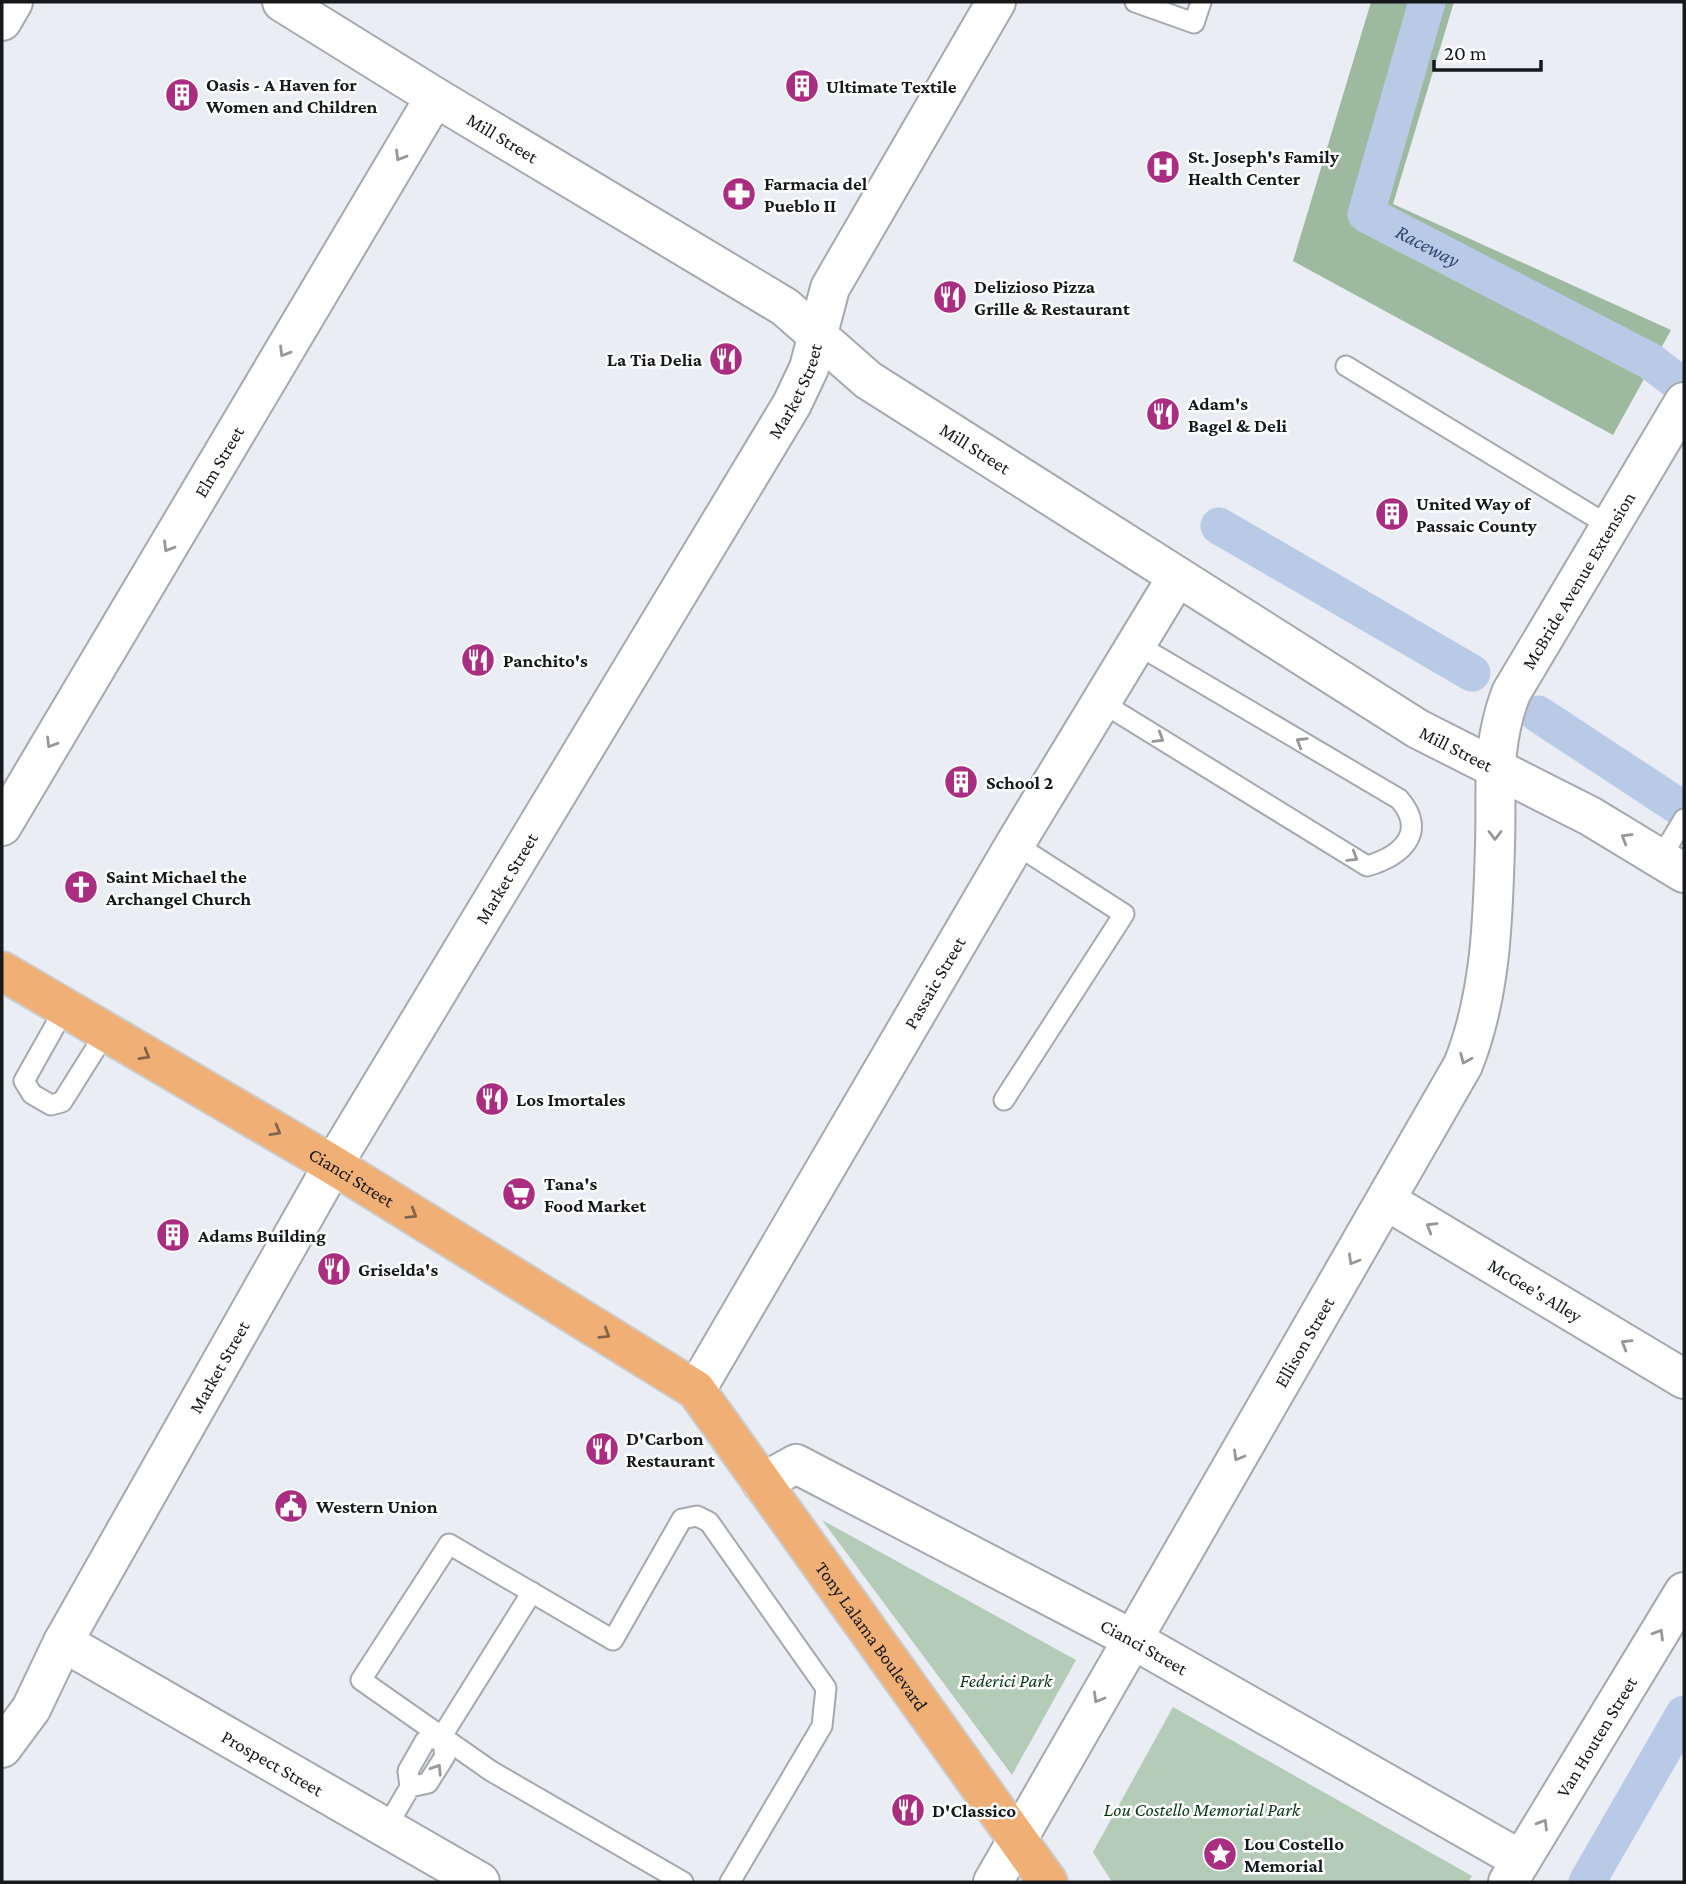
<svg xmlns="http://www.w3.org/2000/svg" width="1686" height="1884" font-family="'Crimson Pro',serif">
  <style>
    .green { fill: #b4cbb7 }
    .forest { fill: #9db9a0 }
    .lines { fill: none; stroke-linecap: round; stroke-linejoin: round }
    .canal { stroke: #b9cae7; stroke-width: 37 }
    .service-casing { stroke: #a5a9af; stroke-width: 23 }
    .minor-casing { stroke: #a5a9af; stroke-width: 42 }
    .tertiary-casing { stroke: #a5a9af; stroke-width: 42 }
    .secondary-casing { stroke: #a5a9af; stroke-width: 42 }
    .primary-casing { stroke: #cccccd; stroke-width: 42 }
    .service { stroke: #fff; stroke-width: 19 }
    .minor { stroke: #fff; stroke-width: 38 }
    .tertiary { stroke: #fff; stroke-width: 38 }
    .secondary { stroke: #fff; stroke-width: 38 }
    .primary { stroke: #f0b075; stroke-width: 38 }
    .oneway { stroke: #979798 }
    .oneway2 { stroke: #846448 }
    .labels { text-anchor: middle; stroke-width: 5; stroke-linejoin: round; paint-order: stroke }
    .poi-label { font-size: 19px; font-weight: bold; fill: #17181b; stroke: #fff; text-anchor: start }
    .street-label { font-size: 19px; fill: #17181b; stroke: #fff }
    .park-label { font-size: 19px; font-style: italic; fill: #093715; stroke: #fff }
    .water-label { font-size: 21px; font-style: italic; fill: #314771; stroke: #fff }
  </style>
  <rect width="100%" height="100%" fill="#eaedf4"/>
  <path class="green" d="M 822,1520 L 1076,1660 L 1012,1775 Z
    M 1173,1707 L 1472,1876 L 1468,1882 L 1112,1882 L 1093,1852 Z"/>
  <path class="forest" d="M 1371,2 L 1454,2 L 1393,204 L 1671,330 L 1613,435 L 1293,261 Z"/>
  <g class="lines">
    <g class="canal">
      <path id="s1" d="M 1427,2 L 1366,214 L 1650,361 L 1684,387"/>
      <path d="M 1219,526 L 1472,673"/>
      <path d="M 1538,714 L 1684,810"/>
      <path d="M 1587,1882 L 1684,1714"/>
    </g>
    <g class="service-casing">
      <path id="service" d="M 1135,2 L 1194,23 L 1201,2
        M 1346,366 L 1611,527
        M 1101,702 L 1367,866 C 1402,856 1428,832 1399,799 L 1136,644
        M 1660,859 L 1684,819
        M 65,1008 L 24,1081 L 32,1094 L 51,1105 L 62,1102 L 106,1032
        M 1004,1100 L 1124,914 L 1015,844
        M 410,1787 L 428,1783 L 445,1756 L 442,1736 L 532,1592
        M 386,1828 L 410,1787 L 408,1771 L 425,1741 L 442,1736
        M 683,1882 L 491,1771 L 361,1680 L 449,1544 L 613,1640 L 682,1519 L 697,1516 L 709,1522 L 826,1688 L 822,1726 L 730,1882"/>
    </g>
    <g class="minor-casing">
      <g id="minor">
        <path d="M 2,21 L 13,2"/>
        <path id="s2" d="M 2,826 L 435,97"/>
        <path id="s3" d="M 1387,1201 L 1684,1379"/>
        <path id="s4" d="M 696,1390 L 1015,844 L 1177,577"/>
        <path id="s5" d="M 762,1483 L 796,1464 L 1132,1639 L 1521,1860"/>
        <path id="s6" d="M 63,1642 L 480,1882"/>
      </g>
    </g>
    <g class="tertiary-casing">
      <g id="tertiary">
        <path id="s7" d="M 282,2 L 435,97 L 785,307 L 868,380 L 1418,729 L 1590,816 L 1684,873"/>
        <path id="s8" d="M 993,1882 L 1463,1065 C 1491,995 1493,919 1495,845 C 1497,788 1490,749 1511,693 L 1684,402"/>
        <path id="s9" d="M 1508,1882 L 1684,1592"/>
      </g>
    </g>
    <g class="secondary-casing">
      <g id="secondary">
        <path id="s10" d="M 2,1748 L 31,1709 L 63,1642 L 333,1165 L 792,404 L 809,368 L 830,288 L 996,2"/>
      </g>
    </g>
    <g class="primary-casing">
      <g id="primary">
        <path id="s11" d="M 2,971 L 333,1165 L 696,1390 L 1048,1882"/>
      </g>
    </g>
    <use href="#service" class="service"/>
    <use href="#minor" class="minor"/>
    <use href="#tertiary" class="tertiary"/>
    <use href="#secondary" class="secondary"/>
    <use href="#primary" class="primary"/>
  </g>
  <defs><path id="oneway-chevron" d="M-2-3.5L2.5 0L-2 3.5" fill="none" stroke-width="1.6" stroke-linecap="round" stroke-linejoin="round" transform="scale(1.75)"/></defs>
  <g class="oneway">
    <use href="#oneway-chevron" transform="translate(400 156) rotate(121)"/>
    <use href="#oneway-chevron" transform="translate(284 352) rotate(121)"/>
    <use href="#oneway-chevron" transform="translate(168 547) rotate(121)"/>
    <use href="#oneway-chevron" transform="translate(1159 738) rotate(32)"/>
    <use href="#oneway-chevron" transform="translate(1301 742) rotate(-149)"/>
    <use href="#oneway-chevron" transform="translate(51 743) rotate(121)"/>
    <use href="#oneway-chevron" transform="translate(1495 835) rotate(90)"/>
    <use href="#oneway-chevron" transform="translate(1626 838) rotate(-149)"/>
    <use href="#oneway-chevron" transform="translate(1353 857) rotate(32)"/>
    <use href="#oneway-chevron" transform="translate(1465 1059) rotate(113)"/>
    <use href="#oneway-chevron" transform="translate(1431 1227) rotate(-149)"/>
    <use href="#oneway-chevron" transform="translate(1353 1260) rotate(120)"/>
    <use href="#oneway-chevron" transform="translate(1626 1344) rotate(-149)"/>
    <use href="#oneway-chevron" transform="translate(1238 1456) rotate(120)"/>
    <use href="#oneway-chevron" transform="translate(1659 1634) rotate(-59)"/>
    <use href="#oneway-chevron" transform="translate(1098 1698) rotate(120)"/>
    <use href="#oneway-chevron" transform="translate(437 1769) rotate(-57)"/>
    <use href="#oneway-chevron" transform="translate(1543 1824) rotate(-59)"/>
  </g>
  <g class="oneway2">
    <use href="#oneway-chevron" transform="translate(145 1055) rotate(30)"/>
    <use href="#oneway-chevron" transform="translate(276 1131) rotate(30)"/>
    <use href="#oneway-chevron" transform="translate(412 1214) rotate(32)"/>
    <use href="#oneway-chevron" transform="translate(605 1334) rotate(32)"/>
  </g>
  <defs>
    <g id="building-disc" transform="scale(1.75)"><circle r="9.5" fill="#a92e82" stroke="#fff"/><path d="M-4-6H4V6H1V3H-1V6H-4ZM-2.5-4.3h1.7v1.8h-1.7ZM.8-4.3h1.7v1.8H.8ZM-2.5-1h1.7V.8h-1.7ZM.8-1h1.7V.8H.8Z" fill="#fff"/></g>
    <g id="hospital-disc" transform="scale(1.75)"><circle r="9.5" fill="#a92e82" stroke="#fff"/><path d="M-5-5h3v3.5h4V-5h3V5h-3V1.5h-4V5h-3Z" fill="#fff"/></g>
    <g id="pharmacy-disc" transform="scale(1.75)"><circle r="9.5" fill="#a92e82" stroke="#fff"/><path d="M-2-6h4v4h4v4h-4v4h-4v-4h-4v-4h4Z" fill="#fff"/></g>
    <g id="restaurant-disc" transform="scale(1.75)"><circle r="9.5" fill="#a92e82" stroke="#fff"/><path d="M-5-6h1v4h1v-4h1v4h1v-4h1v5L-1.5 .5V6h-2V.5L-5-1ZM5-6V6H3V1.5H1.5Q1.5-4 5-6Z" fill="#fff"/></g>
    <g id="church-disc" transform="scale(1.75)"><circle r="9.5" fill="#a92e82" stroke="#fff"/><path d="M-1.2-6h2.4v3.5h3.3v2.4h-3.3V6h-2.4V-.1h-3.3v-2.4h3.3Z" fill="#fff"/></g>
    <g id="supermarket-disc" transform="scale(1.75)"><circle r="9.5" fill="#a92e82" stroke="#fff"/><path d="M-6-5.5h2.5l.6 2H6L4.5 2H-2.5L-4.4-4H-6ZM-1.5 3.2a1.3 1.3 0 1 0 .1 0ZM3 3.2a1.3 1.3 0 1 0 .1 0Z" fill="#fff"/></g>
    <g id="civic-disc" transform="scale(1.75)"><circle r="9.5" fill="#a92e82" stroke="#fff"/><path d="M-.6-6.5H3V-4.5H.6V-3L4-1V1h2V6H-6V1h2V-1L-.6-3ZM-1.2 2.5V6h2.4V2.5Z" fill="#fff"/></g>
    <g id="sight-disc" transform="scale(1.75)"><circle r="9.5" fill="#a92e82" stroke="#fff"/><path d="M0-6L1.8-2.2L6-1.7L2.9 1.2L3.7 5.4L0 3.3L-3.7 5.4L-2.9 1.2L-6-1.7L-1.8-2.2Z" fill="#fff"/></g>
  </defs>
  <g fill-rule="evenodd">
    <use href="#building-disc" x="802" y="86"/>
    <use href="#building-disc" x="182" y="95"/>
    <use href="#hospital-disc" x="1163" y="167"/>
    <use href="#pharmacy-disc" x="739" y="194"/>
    <use href="#restaurant-disc" x="950" y="297"/>
    <use href="#restaurant-disc" x="726" y="359"/>
    <use href="#restaurant-disc" x="1163" y="414"/>
    <use href="#building-disc" x="1392" y="514"/>
    <use href="#restaurant-disc" x="478" y="660"/>
    <use href="#building-disc" x="961" y="782"/>
    <use href="#church-disc" x="81" y="887"/>
    <use href="#restaurant-disc" x="492" y="1099"/>
    <use href="#supermarket-disc" x="519" y="1194"/>
    <use href="#building-disc" x="173" y="1235"/>
    <use href="#restaurant-disc" x="334" y="1269"/>
    <use href="#restaurant-disc" x="602" y="1449"/>
    <use href="#civic-disc" x="291" y="1506"/>
    <use href="#restaurant-disc" x="908" y="1810"/>
    <use href="#sight-disc" x="1220" y="1854"/>
  </g>
  <g class="labels">
    <g class="poi-label">
      <text x="206" y="91">Oasis - A Haven for<tspan x="206" dy="22">Women and Children</tspan></text>
      <text x="826" y="93">Ultimate Textile</text>
      <text x="1188" y="163">St. Joseph's Family<tspan x="1188" dy="22">Health Center</tspan></text>
      <text x="764" y="190">Farmacia del<tspan x="764" dy="22">Pueblo II</tspan></text>
      <text x="974" y="293">Delizioso Pizza<tspan x="974" dy="22">Grille &amp; Restaurant</tspan></text>
      <text x="702" y="366" text-anchor="end">La Tia Delia</text>
      <text x="1188" y="410">Adam's<tspan x="1188" dy="22">Bagel &amp; Deli</tspan></text>
      <text x="1416" y="510">United Way of<tspan x="1416" dy="22">Passaic County</tspan></text>
      <text x="503" y="667">Panchito's</text>
      <text x="986" y="789">School 2</text>
      <text x="106" y="883">Saint Michael the<tspan x="106" dy="22">Archangel Church</tspan></text>
      <text x="516" y="1106">Los Imortales</text>
      <text x="544" y="1190">Tana's<tspan x="544" dy="22">Food Market</tspan></text>
      <text x="198" y="1242">Adams Building</text>
      <text x="358" y="1276">Griselda's</text>
      <text x="626" y="1445">D'Carbon<tspan x="626" dy="22">Restaurant</tspan></text>
      <text x="316" y="1513">Western Union</text>
      <text x="932" y="1817">D'Classico</text>
      <text x="1244" y="1850">Lou Costello<tspan x="1244" dy="22">Memorial</tspan></text>
    </g>
    <g class="street-label">
      <text dy="7" stroke="none"><textPath href="#s7" startOffset="259">Mill Street</textPath></text>
      <text dy="7" stroke="none"><textPath href="#s10" startOffset="1573">Market Street</textPath></text>
      <text dy="7" stroke="none"><textPath href="#s7" startOffset="826">Mill Street</textPath></text>
      <text dy="7" stroke="none"><textPath href="#s2" startOffset="424">Elm Street</textPath></text>
      <text dy="7" stroke="none"><textPath href="#s8" startOffset="1451">McBride Avenue Extension</textPath></text>
      <text dy="7" stroke="none"><textPath href="#s7" startOffset="1393">Mill Street</textPath></text>
      <text dy="7" stroke="none"><textPath href="#s10" startOffset="1006">Market Street</textPath></text>
      <text dy="7" stroke="none"><textPath href="#s4" startOffset="472">Passaic Street</textPath></text>
      <text dy="7" stroke="none"><textPath href="#s11" startOffset="406">Cianci Street</textPath></text>
      <text dy="7" stroke="none"><textPath href="#s3" startOffset="173">McGee's Alley</textPath></text>
      <text dy="7" stroke="none"><textPath href="#s8" startOffset="623">Ellison Street</textPath></text>
      <text dy="7" stroke="none"><textPath href="#s10" startOffset="439">Market Street</textPath></text>
      <text dy="7" stroke="none"><textPath href="#s11" startOffset="1113">Tony Lalama Boulevard</textPath></text>
      <text dy="7" stroke="none"><textPath href="#s5" startOffset="432">Cianci Street</textPath></text>
      <text dy="7" stroke="none"><textPath href="#s9" startOffset="170">Van Houten Street</textPath></text>
      <text dy="7" stroke="none"><textPath href="#s6" startOffset="242">Prospect Street</textPath></text>
    </g>
    <g class="park-label">
      <text x="1006" y="1687">Federici Park</text>
      <text x="1202" y="1816">Lou Costello Memorial Park</text>
    </g>
    <g class="water-label">
      <text dy="7" stroke="none"><textPath href="#s1" startOffset="290">Raceway</textPath></text>
    </g>
  </g>
  <rect width="1686" height="1884" fill="none" stroke="#17181b" stroke-width="7"/>
  <path d="M1434 60v10h107v-10" fill="none" stroke="#17181b" stroke-width="3.5"/>
  <text x="1444" y="60" font-size="21" fill="#17181b" stroke="#ffffff" stroke-width="5" paint-order="stroke">20 m</text>
</svg>
